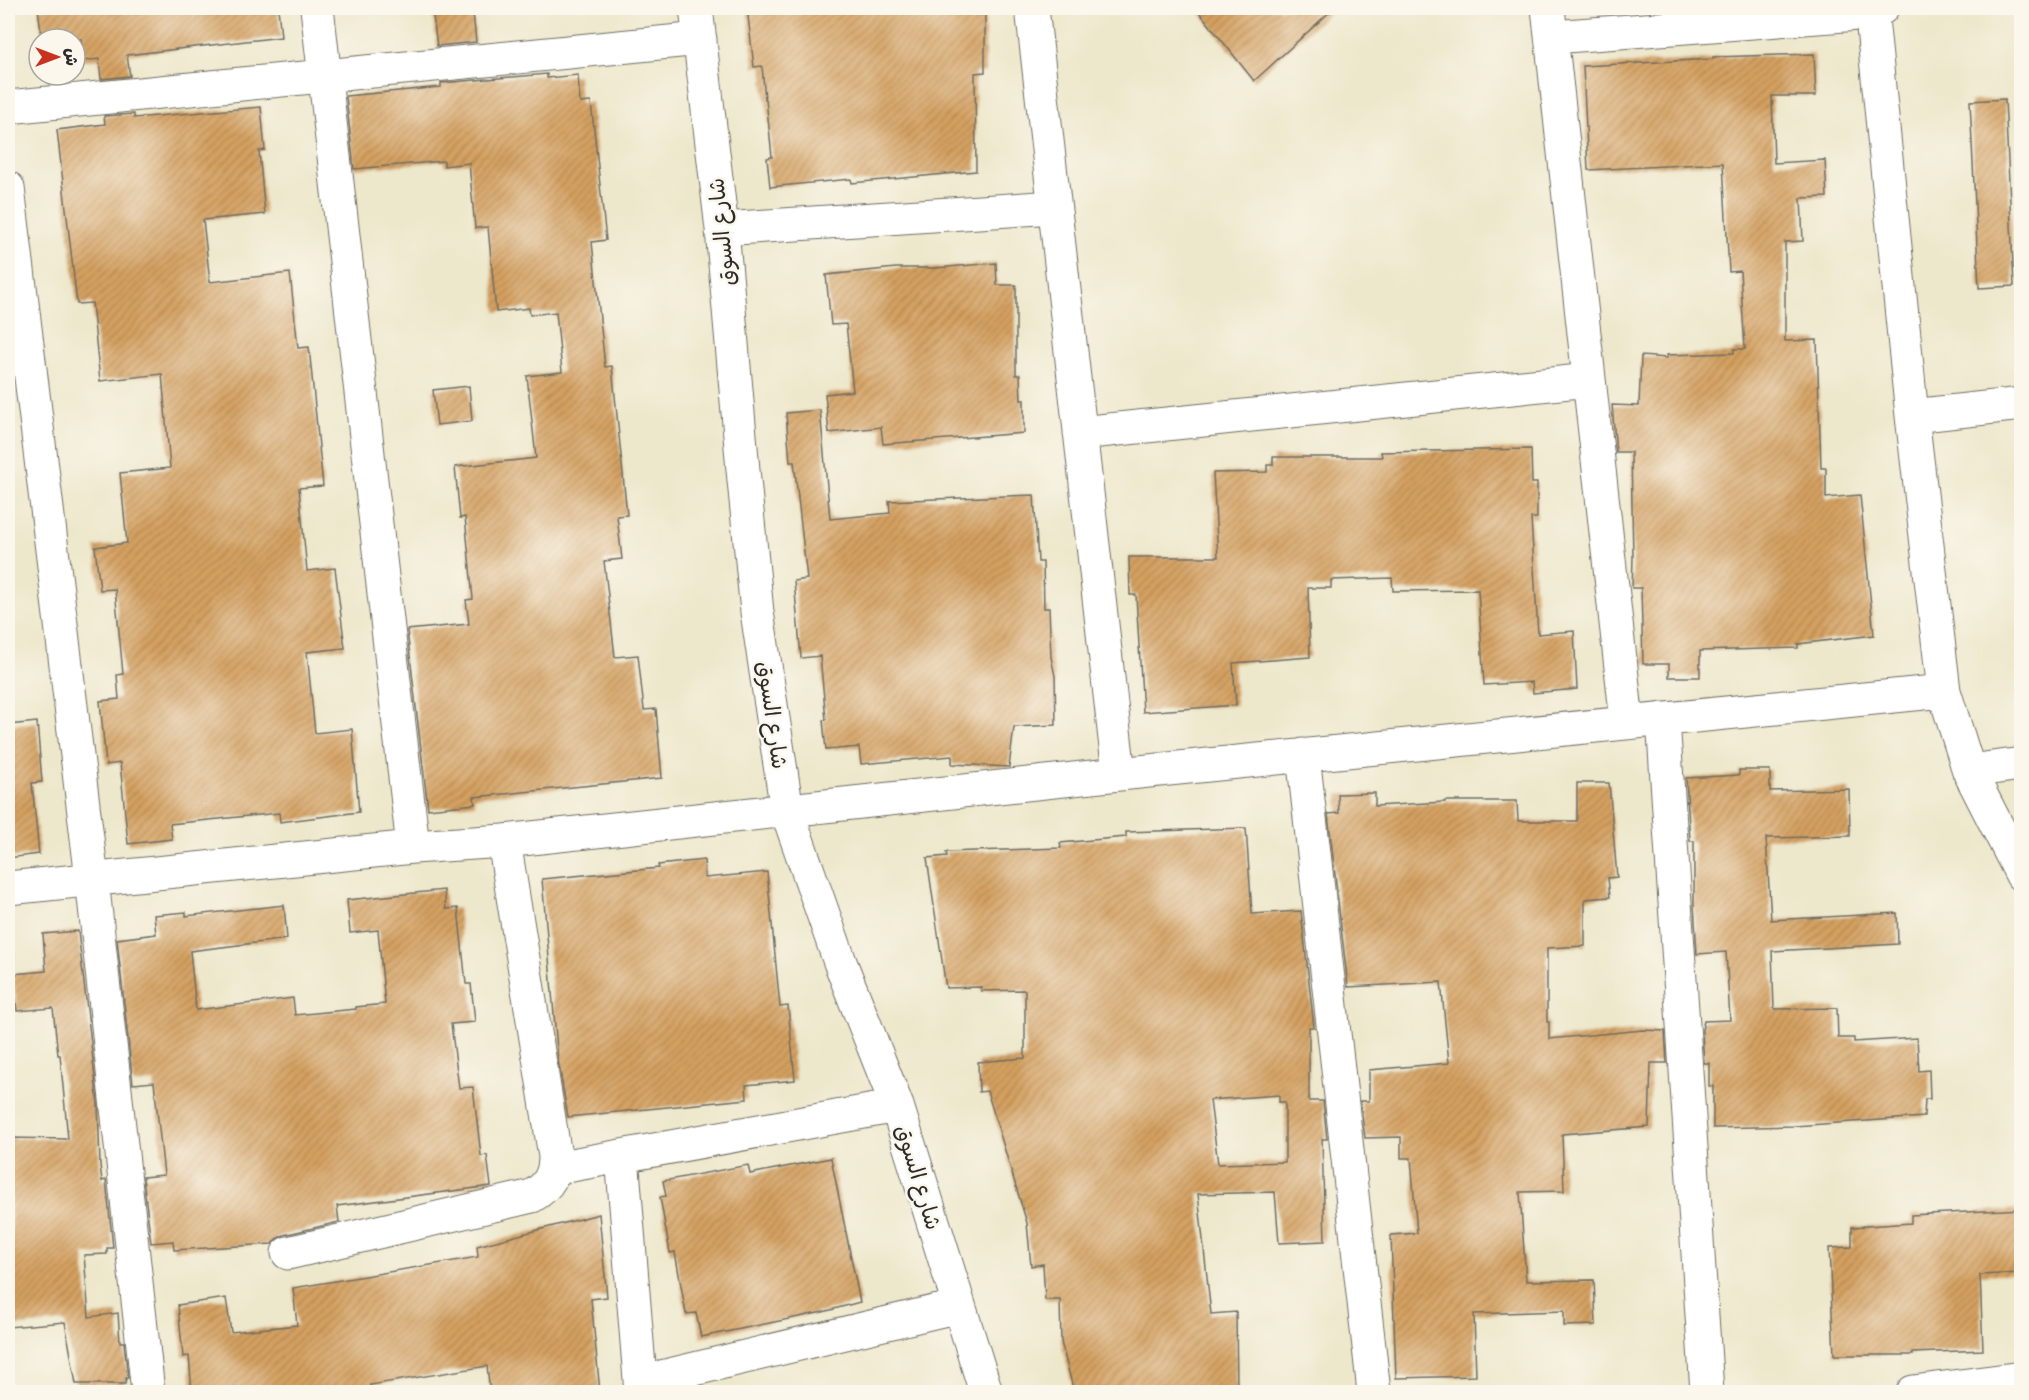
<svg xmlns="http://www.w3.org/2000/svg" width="2029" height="1400" font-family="Dekko,'Playpen Sans Arabic',sans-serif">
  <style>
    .building { fill: url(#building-hatch); fill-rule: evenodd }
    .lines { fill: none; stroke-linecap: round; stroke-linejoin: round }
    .minor-casing { stroke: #6f6d63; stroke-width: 35 }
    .minor { stroke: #fff; stroke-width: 33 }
    .labels { text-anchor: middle; stroke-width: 5; stroke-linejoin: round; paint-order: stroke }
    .street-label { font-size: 22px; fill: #2b2b2b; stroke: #fbf7ec }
  </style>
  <defs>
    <pattern id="building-hatch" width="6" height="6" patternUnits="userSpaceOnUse" patternTransform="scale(1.5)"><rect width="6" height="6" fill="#d5a161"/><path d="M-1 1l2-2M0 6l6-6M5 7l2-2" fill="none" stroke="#ad8350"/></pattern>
  </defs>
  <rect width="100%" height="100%" fill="#fbf7ec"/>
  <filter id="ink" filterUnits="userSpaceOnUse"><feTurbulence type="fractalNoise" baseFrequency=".0167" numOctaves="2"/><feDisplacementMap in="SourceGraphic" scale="12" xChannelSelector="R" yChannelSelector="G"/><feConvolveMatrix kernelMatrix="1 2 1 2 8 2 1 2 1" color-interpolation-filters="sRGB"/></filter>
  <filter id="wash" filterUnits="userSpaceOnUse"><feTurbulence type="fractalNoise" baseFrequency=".008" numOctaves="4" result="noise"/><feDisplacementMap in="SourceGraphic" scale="24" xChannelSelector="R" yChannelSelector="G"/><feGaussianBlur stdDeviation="1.35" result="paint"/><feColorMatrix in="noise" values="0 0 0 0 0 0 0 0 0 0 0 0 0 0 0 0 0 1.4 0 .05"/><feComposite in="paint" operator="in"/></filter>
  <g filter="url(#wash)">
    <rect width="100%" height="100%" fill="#ede7cb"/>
    <g id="blocks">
      <path class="building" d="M 38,8 L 278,8 L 281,37 L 127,55 L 130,76 L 101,79 L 99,59 L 83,61 L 81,39 L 42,39 Z
        M 747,8 L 985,8 L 985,72 L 975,73 L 976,171 L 852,183 L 851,179 L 770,187 L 767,158 L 772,157 L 766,99 L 765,99 L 762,66 L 754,67 Z
        M 1196,8 L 1334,8 L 1254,81 Z
        M 473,12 L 476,42 L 437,46 L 433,16 Z
        M 1814,54 L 1816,96 L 1772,96 L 1774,163 L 1825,160 L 1827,197 L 1801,198 L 1803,241 L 1785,242 L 1785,341 L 1817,340 L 1821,468 L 1826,468 L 1826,498 L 1860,495 L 1874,635 L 1798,644 L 1798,648 L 1700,651 L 1700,677 L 1669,677 L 1669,664 L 1643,664 L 1641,588 L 1632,588 L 1633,558 L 1631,452 L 1616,452 L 1612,405 L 1639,406 L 1641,356 L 1667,358 L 1667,355 L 1734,353 L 1734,349 L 1745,349 L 1740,271 L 1729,272 L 1723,163 L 1588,170 L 1583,66 L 1713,59 L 1713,57 Z
        M 547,74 L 547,78 L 578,75 L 580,103 L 591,102 L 606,240 L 592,242 L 605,367 L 612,366 L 627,515 L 617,516 L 622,559 L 604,561 L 615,657 L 638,655 L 644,710 L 656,709 L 662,778 L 474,797 L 475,804 L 428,809 L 407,630 L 469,624 L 466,600 L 473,599 L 465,517 L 460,518 L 455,467 L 536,458 L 527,376 L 562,372 L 556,312 L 530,315 L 529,308 L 496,312 L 488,227 L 475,228 L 469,163 L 444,166 L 444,161 L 354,169 L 346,96 L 441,87 L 441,83 Z
        M 2005,99 L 2014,286 L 1979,288 L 1970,101 Z
        M 261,107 L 265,150 L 259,151 L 265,214 L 203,220 L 210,282 L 290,273 L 298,348 L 309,347 L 323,486 L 299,488 L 307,571 L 335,568 L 345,648 L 307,652 L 315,733 L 352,729 L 359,812 L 280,822 L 279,813 L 170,824 L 172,839 L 128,844 L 120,763 L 106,765 L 100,701 L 119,699 L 117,675 L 123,674 L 115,589 L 100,590 L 95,547 L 127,543 L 120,473 L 170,468 L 162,374 L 100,381 L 92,303 L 77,304 L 57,130 L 105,124 L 104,116 L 134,114 L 134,118 Z
        M 996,263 L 997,285 L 1016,285 L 1016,375 L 1020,375 L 1021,400 L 1024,400 L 1024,433 L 883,444 L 881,427 L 829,433 L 825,394 L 853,391 L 846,324 L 831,325 L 826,275 L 896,268 L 935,268 Z
        M 469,386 L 472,421 L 437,425 L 433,390 Z
        M 820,410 L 830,519 L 890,513 L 889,501 L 1034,495 L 1038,562 L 1043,562 L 1044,608 L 1049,608 L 1051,657 L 1055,676 L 1056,725 L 1014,727 L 1009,767 L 952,764 L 952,756 L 861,764 L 859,747 L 826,750 L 823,720 L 826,720 L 820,656 L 801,658 L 794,581 L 807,579 L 794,462 L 790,462 L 786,413 Z
        M 1531,449 L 1532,483 L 1537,483 L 1537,518 L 1531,518 L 1538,634 L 1574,631 L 1577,689 L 1533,693 L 1532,682 L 1484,685 L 1478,590 L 1393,591 L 1392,578 L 1331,580 L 1331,588 L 1308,588 L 1310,657 L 1233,663 L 1236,705 L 1143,712 L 1136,595 L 1130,595 L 1129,557 L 1218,557 L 1213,473 L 1267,472 L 1267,465 L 1273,465 L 1273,457 L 1382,457 L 1381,452 Z
        M 37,722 L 42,782 L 32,783 L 39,854 L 8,858 L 8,725 Z
        M 1739,770 L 1770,770 L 1770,791 L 1849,789 L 1850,836 L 1766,838 L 1771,920 L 1897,913 L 1898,944 L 1772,951 L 1774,1009 L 1837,1008 L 1838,1038 L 1854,1038 L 1854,1042 L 1917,1038 L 1919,1071 L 1929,1070 L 1930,1099 L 1925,1099 L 1924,1117 L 1794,1126 L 1713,1128 L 1713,1086 L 1709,1086 L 1709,1063 L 1704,1063 L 1702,1030 L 1704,1021 L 1730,1020 L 1726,952 L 1697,954 L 1694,904 L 1694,841 L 1690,841 L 1686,778 L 1739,775 Z
        M 1577,783 L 1609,783 L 1617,877 L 1608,878 L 1610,897 L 1585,899 L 1585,946 L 1547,948 L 1547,1022 L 1549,1022 L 1549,1039 L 1643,1030 L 1665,1031 L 1667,1063 L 1651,1063 L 1649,1127 L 1562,1134 L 1564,1191 L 1520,1192 L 1526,1281 L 1594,1280 L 1596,1325 L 1564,1326 L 1564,1311 L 1474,1314 L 1476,1376 L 1396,1378 L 1391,1235 L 1417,1233 L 1411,1158 L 1401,1158 L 1401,1137 L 1365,1138 L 1360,1101 L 1369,1101 L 1369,1070 L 1449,1063 L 1441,982 L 1348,987 L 1328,814 L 1339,813 L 1338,794 L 1375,793 L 1375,806 L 1445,802 L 1445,801 L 1517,801 L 1518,821 L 1577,821 Z
        M 1246,828 L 1252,914 L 1301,911 L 1314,1027 L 1309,1027 L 1309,1101 L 1323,1101 L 1327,1139 L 1322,1139 L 1325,1241 L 1279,1243 L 1275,1192 L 1198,1194 L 1211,1314 L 1236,1312 L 1237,1392 L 1074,1392 L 1061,1342 L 1060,1300 L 1045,1300 L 1043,1264 L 1031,1266 L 1027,1223 L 987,1091 L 979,1092 L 978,1062 L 1025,1058 L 1025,990 L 981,991 L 981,987 L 946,988 L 927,858 L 947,856 L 946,852 L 1061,848 L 1060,843 L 1126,837 L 1126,832 ZM 1279,1095 L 1279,1102 L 1285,1102 L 1285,1162 L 1218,1164 L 1210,1100 Z
        M 704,860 L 705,878 L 767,872 L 780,1007 L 788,1006 L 795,1080 L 746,1085 L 747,1099 L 568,1117 L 558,1060 L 542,879 L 659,868 L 658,865 Z
        M 444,890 L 446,909 L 458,908 L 466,984 L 471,984 L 475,1022 L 451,1024 L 459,1088 L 473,1087 L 481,1156 L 487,1155 L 491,1186 L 337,1206 L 339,1222 L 284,1235 L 276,1239 L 272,1244 L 174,1250 L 173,1241 L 151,1243 L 143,1177 L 164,1175 L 154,1082 L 133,1084 L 117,939 L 156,934 L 154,915 L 186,912 L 186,916 L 284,905 L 287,939 L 190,951 L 196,1010 L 293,998 L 295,1015 L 356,1009 L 356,1007 L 385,1004 L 378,930 L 350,933 L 347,900 Z
        M 78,931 L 98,1104 L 100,1165 L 102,1181 L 106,1180 L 113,1248 L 107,1248 L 107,1254 L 84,1255 L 89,1317 L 118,1313 L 120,1342 L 124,1342 L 128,1378 L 126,1378 L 125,1384 L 76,1384 L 65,1322 L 8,1327 L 8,1262 L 12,1261 L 8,1138 L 68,1139 L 60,1055 L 58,1055 L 53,1008 L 17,1011 L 13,974 L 46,971 L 43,934 Z
        M 831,1158 L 860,1302 L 823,1312 L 701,1337 L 696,1313 L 686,1314 L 675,1252 L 670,1253 L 660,1197 L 666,1196 L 663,1181 L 748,1165 L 750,1174 Z
        M 2022,1209 L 2022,1273 L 1980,1275 L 1983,1350 L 1913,1353 L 1913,1355 L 1834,1355 L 1829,1248 L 1852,1247 L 1852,1227 L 1911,1223 L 1911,1215 Z
        M 599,1214 L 607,1297 L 591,1299 L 600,1392 L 490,1392 L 487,1366 L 370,1385 L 371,1392 L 192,1392 L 189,1356 L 183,1357 L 178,1305 L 226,1298 L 231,1332 L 297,1325 L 293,1288 L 478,1257 L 477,1246 Z"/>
    </g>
  </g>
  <g filter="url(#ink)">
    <use href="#blocks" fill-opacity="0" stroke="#6f6d63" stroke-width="1.5"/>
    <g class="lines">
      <g class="minor-casing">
        <path id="minor" d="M 317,8 L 413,847
          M 696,8 L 722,229 L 743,470 L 757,612 L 787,811 L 840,962 L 897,1106 L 986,1392
          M 1032,8 L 1119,774
          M 1548,8 L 1627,722
          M 1871,8 L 1912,416 L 1944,691 L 1969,771 L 2022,875
          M 1552,37 L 1872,13 L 1882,8
          M 8,107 L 700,39
          M 8,188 L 92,879 L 148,1392
          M 722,229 L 1054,207
          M 1912,416 L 2022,404
          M 1080,433 L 1589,380
          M 1663,719 L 1707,1392
          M 1303,755 L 1374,1392
          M 1969,771 L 2022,764
          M 8,888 L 413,847 L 504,841 L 1119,774 L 1944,691
          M 622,1156 L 641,1392
          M 555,1168 L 897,1106
          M 288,1253 L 532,1196 C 549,1186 555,1175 555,1156 L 504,841
          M 640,1382 L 959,1306
          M 1913,1392 L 2022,1378"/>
      </g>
      <use href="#minor" class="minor"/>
    </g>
  </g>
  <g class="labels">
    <g class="street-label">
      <text transform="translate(721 232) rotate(-96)" y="8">شارع السوق</text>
      <text transform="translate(773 715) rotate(82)" y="8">شارع السوق</text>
      <text transform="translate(919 1177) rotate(73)" y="8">شارع السوق</text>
    </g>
  </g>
  <rect width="2029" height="1400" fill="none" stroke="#fbf7ec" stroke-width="30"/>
  <g transform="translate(57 57) rotate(90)"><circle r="28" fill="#fbf7ec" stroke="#a8a59f" stroke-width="1.5"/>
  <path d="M0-4.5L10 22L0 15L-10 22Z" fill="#c8321e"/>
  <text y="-9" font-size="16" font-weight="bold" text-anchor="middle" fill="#2b2b2b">ش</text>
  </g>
</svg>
